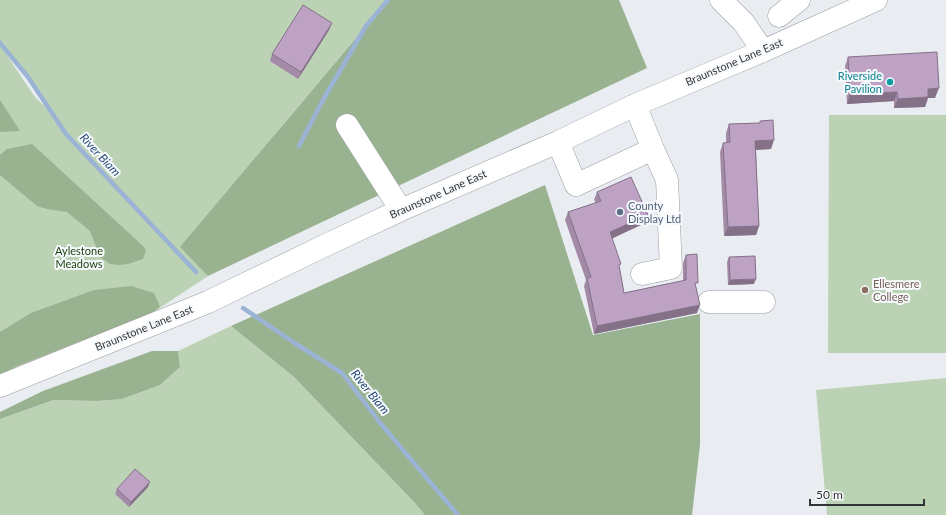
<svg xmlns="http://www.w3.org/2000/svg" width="946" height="515" font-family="Lato,sans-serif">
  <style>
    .green { fill: #bcd2b4 }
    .forest { fill: #99b290 }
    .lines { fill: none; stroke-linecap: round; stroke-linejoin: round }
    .stream { stroke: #9bb3d4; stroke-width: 4.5 }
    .minor-casing { stroke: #9b9ea1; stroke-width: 23 }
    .minor { stroke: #fff; stroke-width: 22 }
    .wall { fill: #a38ba8 }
    .shaded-wall { fill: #847188 }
    .building { fill: #bda2c3; stroke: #847188 }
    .culture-dot { fill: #0f9aa8; stroke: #f7fafd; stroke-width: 1.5 }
    .service-dot { fill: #5c6f8a; stroke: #f7fafd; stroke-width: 1.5 }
    .education-dot { fill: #8d6e63; stroke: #f7fafd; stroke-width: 1.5 }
    .labels { text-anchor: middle; stroke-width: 4; stroke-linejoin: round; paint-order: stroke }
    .street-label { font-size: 11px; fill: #323335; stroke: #f7fafd }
    .culture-label { font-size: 11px; fill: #0d838f; stroke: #f7fafd; text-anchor: end }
    .service-label { font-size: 11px; fill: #4e5e75; stroke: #f7fafd; text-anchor: start }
    .park-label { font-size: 11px; fill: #1e400f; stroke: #f7fafd }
    .education-label { font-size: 11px; fill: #785e54; stroke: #f7fafd; text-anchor: start }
    .water-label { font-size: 12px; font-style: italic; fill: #2b4c79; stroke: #f7fafd }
  </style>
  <rect width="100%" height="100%" fill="#e9ecf0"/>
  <path class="green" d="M 0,0 L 388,0 L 275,134 L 201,268 L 208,276 L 152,313 L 15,367 L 0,375 L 0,45 L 35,97 L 53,114 L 28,77 L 0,43 Z
    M 829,115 L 946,115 L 946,353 L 828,353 Z
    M 231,326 L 294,377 L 415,503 L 425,515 L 0,515 L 0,419 L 55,400 L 97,401 L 122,399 L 160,385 L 180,367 L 178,351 Z
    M 946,378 L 946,515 L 827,515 L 816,390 Z"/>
  <path class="forest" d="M 388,0 L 619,0 L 647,68 L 208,276 L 180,247 Z
    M 0,100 L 20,131 L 0,132 Z
    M 32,144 L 142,245 L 146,250 L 143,259 L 128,264 L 119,265 L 110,264 L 100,257 L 90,231 L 67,212 L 47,209 L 37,206 L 0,175 L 0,155 L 7,149 Z
    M 545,185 L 593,335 L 700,314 L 700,445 L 692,515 L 425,515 L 415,503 L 294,377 L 231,326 Z
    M 131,286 L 154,293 L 160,307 L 152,313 L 15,367 L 0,375 L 0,332 L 31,313 L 94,290 Z
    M 152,351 L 178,351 L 180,367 L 160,385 L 122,399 L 97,401 L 54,400 L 0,419 L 0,412 L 43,391 Z"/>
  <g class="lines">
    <path class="stream" d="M 0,43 L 28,77 L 66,134 L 196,272
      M 299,146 L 323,100 L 366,26 L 388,0
      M 243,308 L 296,344 L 342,373 L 381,424 L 458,515"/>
    <g class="minor-casing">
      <path id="minor" d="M 721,0 L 744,23 L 763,51
        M 779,16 L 799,0
        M 635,105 L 653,149 L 667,180 L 671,268 L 642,274
        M 347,125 L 401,210
        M 558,142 L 576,185 L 653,149
        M 709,302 L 764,302
        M 0,386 L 208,302 L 326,245 L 401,210 L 558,142 L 635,105 L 763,51 L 876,0"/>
    </g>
    <use href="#minor" class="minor"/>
  </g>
  <path class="wall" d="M 329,30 L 298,79 L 270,61 L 272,54 Z
    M 848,57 L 935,98 L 928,98 L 925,107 L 894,108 L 894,101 L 847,104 L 845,66 Z
    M 760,121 L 771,149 L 756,150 L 759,226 L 756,235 L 724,236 L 720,152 L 723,143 L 726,143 L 726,133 L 729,124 L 760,123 Z
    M 597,192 L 645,223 L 612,238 L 619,268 L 624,293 L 683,281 L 683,263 L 686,255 L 696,288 L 697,313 L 594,334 L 584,286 L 586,280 L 565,220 L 568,212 L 596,203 L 594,200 Z
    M 729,257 L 754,284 L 728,285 L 727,262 Z
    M 148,487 L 129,507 L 115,494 L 117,489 Z"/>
  <path class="shaded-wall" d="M 332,23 L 329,30 L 298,79 L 301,72 Z
    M 939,88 L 935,98 L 928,98 L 925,107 L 894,108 L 898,99 L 928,89 Z
    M 897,92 L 894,101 L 847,104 L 850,94 Z
    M 774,140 L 771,149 L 752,150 L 755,141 Z
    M 648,215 L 645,223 L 607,241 L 610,232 Z
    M 759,226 L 756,235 L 724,236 L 728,227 Z
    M 756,279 L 754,284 L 728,285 L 730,280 Z
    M 700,305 L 697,313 L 594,334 L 597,326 Z
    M 150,482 L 148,487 L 129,507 L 131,502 Z"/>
  <path class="building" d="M 303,5 L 332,23 L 301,72 L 272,54 Z
    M 937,52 L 939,88 L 928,89 L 928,97 L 898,99 L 897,92 L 850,94 L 848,57 Z
    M 773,120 L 774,140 L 755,141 L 759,226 L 728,227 L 723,143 L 730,142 L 729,124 L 760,123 L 760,121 Z
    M 631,177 L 648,215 L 610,232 L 621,264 L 619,265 L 624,293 L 686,280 L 686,255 L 697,254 L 698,283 L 695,283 L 700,305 L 597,326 L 587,278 L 591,277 L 568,212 L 601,201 L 597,192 Z
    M 755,256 L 756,279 L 730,280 L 729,257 Z
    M 135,469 L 150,482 L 131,502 L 117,489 Z"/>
  <circle class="culture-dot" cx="890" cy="82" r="4"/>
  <circle class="service-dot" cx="620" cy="212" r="4"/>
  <circle class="education-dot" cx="865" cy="290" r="4"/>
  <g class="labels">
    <g class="street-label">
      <text transform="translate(734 62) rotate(-23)" y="4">Braunstone Lane East</text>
      <text transform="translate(438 194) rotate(-24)" y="4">Braunstone Lane East</text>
      <text transform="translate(144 328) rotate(-22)" y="4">Braunstone Lane East</text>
    </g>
    <g class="culture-label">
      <text x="882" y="80">Riverside<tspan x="882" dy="13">Pavilion</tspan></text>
    </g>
    <g class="service-label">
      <text x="628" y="210">County<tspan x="628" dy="13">Display Ltd</tspan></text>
    </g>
    <g class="park-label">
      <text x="79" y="255">Aylestone<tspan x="79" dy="13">Meadows</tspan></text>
    </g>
    <g class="education-label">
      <text x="873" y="288">Ellesmere<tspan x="873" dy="13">College</tspan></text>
    </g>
    <g class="water-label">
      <text transform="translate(100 155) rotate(47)" y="4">River Biam</text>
      <text transform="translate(370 392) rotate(51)" y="4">River Biam</text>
    </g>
  </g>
  <path d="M810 499v6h114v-6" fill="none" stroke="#323335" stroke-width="2"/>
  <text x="816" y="499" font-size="12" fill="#323335" stroke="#f7fafd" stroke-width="3" paint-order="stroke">50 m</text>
</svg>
